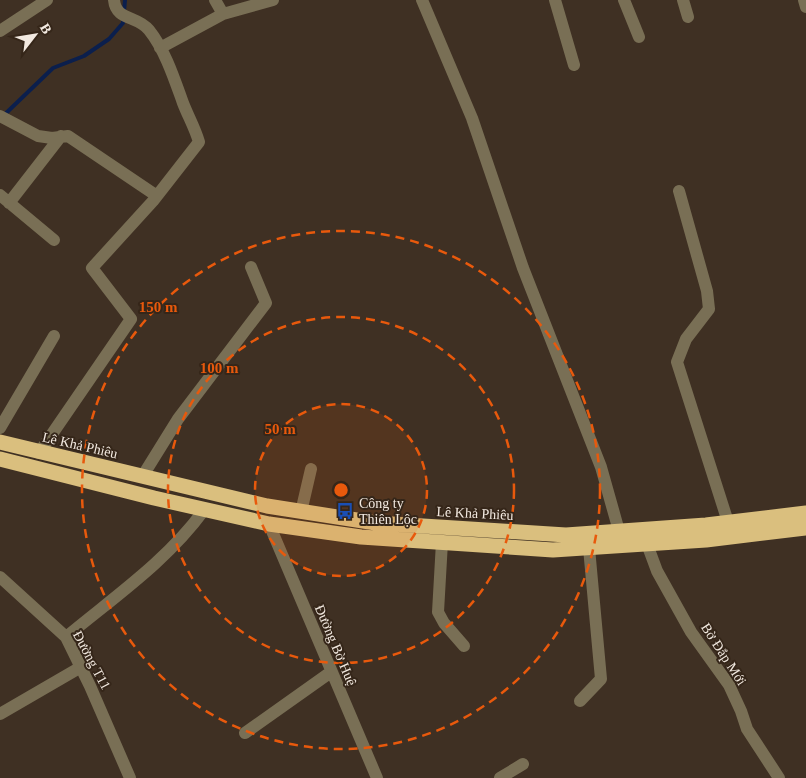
<svg xmlns="http://www.w3.org/2000/svg" width="806" height="778" font-family="'Times New Roman',serif">
  <style>
    .lines { fill: none; stroke-linecap: round; stroke-linejoin: round }
    .stream { stroke: #0b1f4d; stroke-width: 4 }
    .minor { stroke: #796f55; stroke-width: 12 }
    .highway { stroke: #dabf7e; stroke-width: 15 }
    .ring { fill: none; stroke: #e8590c; stroke-width: 2.5; stroke-dasharray: 9 6 }
    .labels { text-anchor: middle; stroke-width: 4; stroke-linejoin: round; paint-order: stroke }
    .street-label { font-size: 14px; fill: #f2e9e0; stroke: #352619 }
    .poi-label { font-size: 14px; fill: #f2e9e0; stroke: #352619; text-anchor: start }
    .centre { fill: #e8590c; stroke: #352619; stroke-width: 2.5 }
    .ring-label { font-size: 15px; text-anchor: middle; font-weight: bold; fill: #e8590c; stroke: #352619; stroke-width: 4; stroke-linejoin: round; paint-order: stroke }
  </style>
  <rect width="100%" height="100%" fill="#3f3023"/>
  <g class="lines">
    <path class="stream" d="M 3,116 L 53,68 L 84,56 L 109,39 L 123,23 L 125,0"/>
    <path class="minor" d="M 215,0 L 223,14
      M 422,0 L 472,118 L 523,268 L 601,467 L 619,531
      M 555,0 L 574,65
      M 624,0 L 639,37
      M 683,0 L 688,17
      M 804,0 L 806,7
      M 0,31 L 47,0
      M 160,48 L 223,14 L 273,0
      M 0,116 L 38,136 L 52,138 L 68,136 L 157,196
      M 679,191 L 707,291 L 709,309 L 686,339 L 677,362 L 728,522
      M 0,195 L 54,240
      M 9,203 L 61,136
      M 0,428 L 54,336
      M 39,453 L 131,319 L 92,268 L 153,201 L 199,142 C 195,128 188,116 183,103 C 174,78 165,50 149,30 C 137,15 116,21 114,0
      M 142,477 L 178,419 L 266,303 L 251,267
      M 301,512 L 311,469
      M 269,524 L 377,778
      M 442,542 L 438,612 L 444,623 L 464,646
      M 647,544 L 657,571 L 691,632 L 729,685 L 741,711 L 747,729 L 779,778
      M 0,577 L 66,637 L 90,686 L 130,778
      M 66,637 C 114,597 167,561 204,510
      M 580,701 L 601,679 L 589,548
      M 0,714 L 81,667
      M 245,733 L 331,672
      M 500,778 L 523,764"/>
    <path class="highway" d="M 0,442 L 267,506 L 376,523 L 566,535 L 706,525 L 806,513
      M 0,459 L 154,498 L 269,524 L 361,537 L 553,550 L 706,540 L 806,528"/>
  </g>
  <circle cx="341" cy="490" r="86" fill="#e8590c" fill-opacity=".12"/>
  <g class="ring">
    <circle cx="341" cy="490" r="86"/>
    <circle cx="341" cy="490" r="173"/>
    <circle cx="341" cy="490" r="259"/>
  </g>
  <defs>
    <g id="bus-bare" transform="scale(1.35)"><path d="M-5-6H5V4H4V6H2V4H-2V6H-4V4H-5ZM-3.5-4V0h7V-4ZM-3.5 1.2v1.5H-2V1.2ZM2 1.2v1.5H3.5V1.2Z" fill="#1a4fb4" stroke="#352619" stroke-width="2.5" paint-order="stroke"/></g>
  </defs>
  <g fill-rule="evenodd">
    <use href="#bus-bare" x="345" y="511"/>
  </g>
  <g class="labels">
    <g class="street-label">
      <text transform="translate(80 445) rotate(13)" y="5">Lê Khả Phiêu</text>
      <text transform="translate(475 513) rotate(3)" y="5">Lê Khả Phiêu</text>
      <text transform="translate(336 645) rotate(67)" y="5">Đường Bờ Huệ</text>
      <text transform="translate(724 654) rotate(57)" y="5">Bờ Đắp Mới</text>
      <text transform="translate(92 660) rotate(62)" y="5">Đường T11</text>
    </g>
    <g class="poi-label">
      <text x="359" y="508">Công ty<tspan x="359" dy="16">Thiên Lộc</tspan></text>
    </g>
  </g>
  <circle cx="341" cy="490" r="8" class="centre"/>
  <g class="ring-label">
    <text x="158" y="312">150 m</text>
    <text x="219" y="373">100 m</text>
    <text x="280" y="434">50 m</text>
  </g>
  <g transform="translate(35 35) rotate(59)" stroke="#352619" stroke-width="4" paint-order="stroke">
  <path d="M0-4L9 19L0 12L-9 19Z" fill="#f2e9e0"/>
  <text y="-8" font-size="14" font-weight="bold" text-anchor="middle" fill="#f2e9e0">B</text>
  </g>
</svg>
